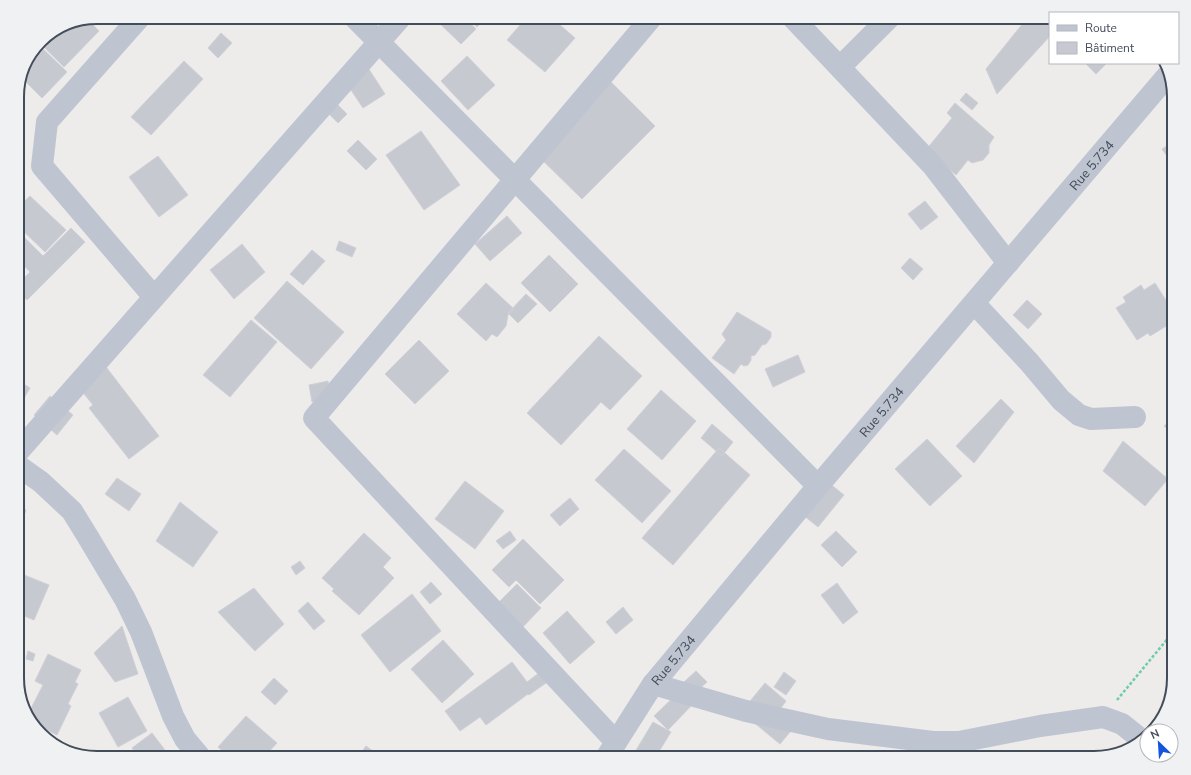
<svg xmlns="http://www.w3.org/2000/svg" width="1191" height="775" font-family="'Nunito Sans',sans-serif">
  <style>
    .building { fill: #c7c9d1; stroke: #cfd0d7 }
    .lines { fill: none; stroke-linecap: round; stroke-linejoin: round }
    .path { stroke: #6ecda9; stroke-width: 2.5; stroke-dasharray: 3 2; stroke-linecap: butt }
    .minor { stroke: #bec5d1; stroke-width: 22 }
    .labels { text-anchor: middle; stroke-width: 3.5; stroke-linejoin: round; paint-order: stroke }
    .street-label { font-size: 13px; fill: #434c59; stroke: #fff }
    .rim { fill: none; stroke: #434c59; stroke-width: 2 }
  </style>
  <rect width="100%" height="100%" fill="#eeebeb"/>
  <path class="building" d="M 433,17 L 464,17 L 476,29 L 461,44 Z
    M 466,17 L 487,17 L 477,27 Z
    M 527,17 L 551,17 L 575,38 L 545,72 L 507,40 Z
    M 1028,17 L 1050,17 L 1050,36 L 997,94 L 986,69 Z
    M 87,19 L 99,31 L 64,67 L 39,42 L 66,23 Z
    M 221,33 L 232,43 L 218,58 L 208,48 Z
    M 38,44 L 67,72 L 42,98 L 21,77 L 21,74 L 33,63 L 28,58 Z
    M 467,56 L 495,85 L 468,110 L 441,81 Z
    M 361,57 L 385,94 L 363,108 L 339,72 Z
    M 184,61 L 203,79 L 151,135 L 131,117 Z
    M 1085,63 L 1107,63 L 1096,74 Z
    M 604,75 L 655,126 L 582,199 L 531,149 Z
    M 966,93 L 978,103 L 972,110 L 960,100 Z
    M 332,99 L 347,114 L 338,123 L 323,108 Z
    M 955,103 L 994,137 L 989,145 L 989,153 L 983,160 L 972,163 L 968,160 L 956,175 L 926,150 L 952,118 L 947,113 Z
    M 421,131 L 460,185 L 424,210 L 386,155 Z
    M 358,140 L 377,159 L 366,170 L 347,151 Z
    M 1174,142 L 1174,166 L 1162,149 Z
    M 158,156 L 188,195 L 159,217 L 129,177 Z
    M 30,196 L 66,230 L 45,252 L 17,225 L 17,208 Z
    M 925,201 L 938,217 L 921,230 L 908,214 Z
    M 507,216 L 522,233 L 490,261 L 475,244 Z
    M 71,228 L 85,242 L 27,300 L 17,290 L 17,285 L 30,272 L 17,258 L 17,230 L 43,256 Z
    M 339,241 L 356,248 L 352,257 L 336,250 Z
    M 242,244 L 265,272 L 234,299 L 210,270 Z
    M 312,250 L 325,261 L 303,285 L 290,274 Z
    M 549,255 L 578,284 L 550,312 L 521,283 Z
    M 910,258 L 923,269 L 913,280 L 901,268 Z
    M 287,281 L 344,332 L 311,369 L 254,318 Z
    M 486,283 L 514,309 L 508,315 L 506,326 L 497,337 L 492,334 L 486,341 L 457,314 Z
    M 1155,283 L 1174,313 L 1174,316 L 1166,321 L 1168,325 L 1150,336 L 1148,333 L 1137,340 L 1116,308 L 1126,302 L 1123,297 L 1141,285 L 1144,290 Z
    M 526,294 L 537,304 L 518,323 L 508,313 Z
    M 1027,300 L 1042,314 L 1028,329 L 1013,315 Z
    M 737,312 L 771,332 L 771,337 L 766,344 L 762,345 L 755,355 L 751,356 L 751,360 L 748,365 L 744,366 L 741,364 L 734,374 L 712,358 L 726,340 L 722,334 Z
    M 251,320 L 277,342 L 230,397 L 203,375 Z
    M 599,336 L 642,376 L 610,410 L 601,402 L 561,445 L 527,413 Z
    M 419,340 L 449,371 L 415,404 L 385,374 Z
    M 798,355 L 805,372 L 773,387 L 765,369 Z
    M 100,359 L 159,436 L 129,459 L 89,408 L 93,405 L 73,380 Z
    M 17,380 L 30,388 L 17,410 Z
    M 328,381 L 331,399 L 312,402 L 309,385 Z
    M 661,390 L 696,421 L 662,460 L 627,429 Z
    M 50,396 L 73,415 L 57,435 L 34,415 Z
    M 1001,399 L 1014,412 L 974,463 L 956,446 Z
    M 1174,416 L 1174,435 L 1164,426 Z
    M 712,424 L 733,442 L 722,456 L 701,438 Z
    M 927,439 L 962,476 L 930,506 L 895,469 Z
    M 1123,441 L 1168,479 L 1145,506 L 1103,471 Z
    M 719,448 L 750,475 L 673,565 L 642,538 Z
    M 624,449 L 671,491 L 642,523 L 595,480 Z
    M 117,478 L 141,494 L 129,511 L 105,494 Z
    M 465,481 L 504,511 L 475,549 L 435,519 Z
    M 829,483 L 844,495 L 818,527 L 803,515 Z
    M 570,498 L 579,509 L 560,526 L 550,515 Z
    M 180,502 L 218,532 L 193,567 L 156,541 Z
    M 17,505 L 26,510 L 17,534 Z
    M 510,531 L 516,540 L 503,549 L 496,541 Z
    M 836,531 L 857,552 L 842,567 L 821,545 Z
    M 364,533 L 391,558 L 383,567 L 394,578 L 359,615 L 332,591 L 334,589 L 322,578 Z
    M 523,539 L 564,580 L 540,604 L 516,580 L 509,587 L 492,570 Z
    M 300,561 L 305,568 L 296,575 L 291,567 Z
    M 17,572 L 49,585 L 34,620 L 17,613 Z
    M 431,582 L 442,594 L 430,604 L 420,592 Z
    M 837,583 L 858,612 L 843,624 L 821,595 Z
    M 517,584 L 541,608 L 519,631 L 494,607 Z
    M 254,588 L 284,624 L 255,651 L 218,612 Z
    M 412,594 L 441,631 L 390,672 L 361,635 Z
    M 308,602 L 325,621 L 314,630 L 298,611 Z
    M 623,607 L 633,620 L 616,634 L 606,622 Z
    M 567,611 L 595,642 L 570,664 L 543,633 Z
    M 122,626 L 138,674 L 115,682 L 94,653 Z
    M 443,640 L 474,674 L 442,703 L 411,669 Z
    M 28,651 L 35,654 L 33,661 L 26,659 Z
    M 48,654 L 81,670 L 75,682 L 78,684 L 68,704 L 71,706 L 57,735 L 31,722 L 27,716 L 43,685 L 35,681 Z
    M 512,662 L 527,682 L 539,673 L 546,683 L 529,695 L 528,694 L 486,725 L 480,717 L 460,731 L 445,711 Z
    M 696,671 L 707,682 L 695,693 L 684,682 Z
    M 784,672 L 796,681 L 786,695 L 774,687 Z
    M 274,678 L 288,691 L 275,705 L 261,692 Z
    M 765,683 L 786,701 L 778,712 L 795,726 L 780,744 L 741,712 Z
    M 680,691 L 693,704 L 668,730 L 654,716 Z
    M 128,697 L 147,731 L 118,747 L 99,713 Z
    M 246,716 L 277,743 L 263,758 L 230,758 L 218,747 Z
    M 653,722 L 671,732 L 655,758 L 633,758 L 632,757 Z
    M 152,733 L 171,758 L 139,758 L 132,748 Z
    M 366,746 L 382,758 L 357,758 Z"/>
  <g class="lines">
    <path class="path" d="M 1117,700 L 1174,631"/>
    <g class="minor">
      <path d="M 140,17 L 47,122 L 42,166 L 154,297"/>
      <path d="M 354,17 L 818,486"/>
      <path d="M 792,17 L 933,166 L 1008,263"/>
      <path d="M 840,67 L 890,17"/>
      <path d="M 974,303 L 1029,362 L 1061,400 L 1079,415 L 1091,419 L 1135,417"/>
      <path d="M 17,453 L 401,17"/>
      <path d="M 17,465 L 41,482 L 72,511 L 88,537 L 125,599 L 141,632 L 173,716 L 185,739 L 201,758"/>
      <path d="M 653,684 L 746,711 L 828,729 L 933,742 L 959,742 L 1040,726 L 1103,717 L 1122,724 L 1142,740"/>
      <path d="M 616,742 L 314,418 L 652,17"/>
      <path id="s1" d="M 606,758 L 653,684 L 818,486 L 1168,75"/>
    </g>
  </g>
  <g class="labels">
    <g class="street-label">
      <text dy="5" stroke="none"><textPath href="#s1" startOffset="767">Rue 5.734</textPath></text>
      <text dy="5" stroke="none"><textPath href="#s1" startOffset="443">Rue 5.734</textPath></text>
      <text dy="5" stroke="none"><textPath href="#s1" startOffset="119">Rue 5.734</textPath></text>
    </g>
  </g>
  <path d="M0 0H1191V775H0ZM97 24H1094A73 73 0 0 1 1167 97V678A73 73 0 0 1 1094 751H97A73 73 0 0 1 24 678V97A73 73 0 0 1 97 24Z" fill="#f0f1f2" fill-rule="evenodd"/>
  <path class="rim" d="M97 24H1094A73 73 0 0 1 1167 97V678A73 73 0 0 1 1094 751H97A73 73 0 0 1 24 678V97A73 73 0 0 1 97 24Z"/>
  <rect x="1049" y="12" width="130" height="52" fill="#ffffff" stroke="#b4b7bd"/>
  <rect x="1057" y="25" width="20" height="6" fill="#bec5d1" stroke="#b4b7bd"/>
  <text x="1085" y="32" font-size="12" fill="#434c59">Route</text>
  <rect x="1057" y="42" width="20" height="12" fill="#c7c9d1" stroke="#b4b7bd"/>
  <text x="1085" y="52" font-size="12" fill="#434c59">Bâtiment</text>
  <g transform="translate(1159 743) rotate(335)"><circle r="19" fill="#ffffff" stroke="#b4b7bd"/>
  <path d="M0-3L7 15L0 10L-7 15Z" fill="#1555de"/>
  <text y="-6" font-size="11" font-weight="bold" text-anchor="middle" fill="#434c59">N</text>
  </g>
</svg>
